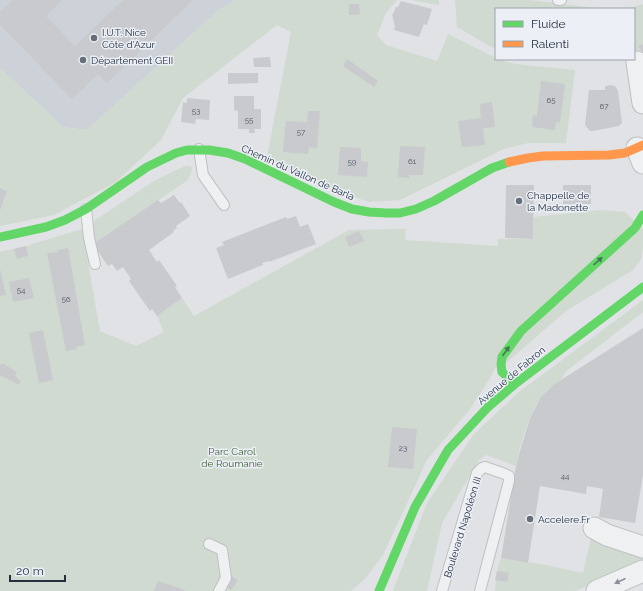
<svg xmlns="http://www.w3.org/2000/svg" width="643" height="591" font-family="Raleway,sans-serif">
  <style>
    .built { fill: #cdd2d9 }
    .green { fill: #d0dad0 }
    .building { fill: #c8cacd }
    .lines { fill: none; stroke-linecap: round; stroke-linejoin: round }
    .lane-casing { stroke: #bec0c3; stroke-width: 12 }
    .street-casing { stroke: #bec0c3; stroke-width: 23 }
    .lane { stroke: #eff0f2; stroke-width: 10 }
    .street { stroke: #eff0f2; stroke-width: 21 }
    .fast { stroke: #63d668; stroke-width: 9 }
    .slow { stroke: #ff974d; stroke-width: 9 }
    .oneway { fill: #417a52 }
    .oneway2 { fill: #8a9099 }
    .poi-dot { fill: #666e7a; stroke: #ecf0f6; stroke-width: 1.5 }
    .labels { text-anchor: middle; stroke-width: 3; stroke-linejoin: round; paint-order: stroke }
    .number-label { font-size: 8px; fill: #4e5664 }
    .poi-label { font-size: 10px; fill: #252f40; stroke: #ecf0f6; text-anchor: start }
    .street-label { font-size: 10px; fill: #252f40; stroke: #ecf0f6 }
    .park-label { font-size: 10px; fill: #3a5c32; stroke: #ecf0f6 }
  </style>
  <rect width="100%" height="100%" fill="#e0e2e5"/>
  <path class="built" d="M 0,0 L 236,0 L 220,9 L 87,130 L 63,127 L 0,68 Z"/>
  <path class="green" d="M 236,0 L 397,0 L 386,13 L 377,35 L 386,45 L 437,61 L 448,34 L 500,60 L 515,64 L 575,70 L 566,143 L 528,143 L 504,149 L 400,200 L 369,202 L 329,188 L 267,157 L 291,32 L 277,25 L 183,98 L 161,140 L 116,182 L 54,215 L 0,226 L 0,211 L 7,191 L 0,188 L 0,68 L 63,127 L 87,130 L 220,9 Z
    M 411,0 L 439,0 L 439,5 Z
    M 455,0 L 529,0 L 604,9 L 496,9 L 496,48 L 491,47 L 457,27 Z
    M 643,4 L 643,58 L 642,51 L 634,51 L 634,9 L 627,9 Z
    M 185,166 L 191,166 L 192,170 L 188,180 L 93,244 L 94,221 L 154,181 Z
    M 600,210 L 625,212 L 643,229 L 643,247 L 641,259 L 633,270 L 566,311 L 506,363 L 497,364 L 490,378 L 470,409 L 427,460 L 383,555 L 364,580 L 351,591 L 0,591 L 0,252 L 26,246 L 82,229 L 100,331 L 136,346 L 164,332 L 157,316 L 182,298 L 194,316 L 349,230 L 406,229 L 405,240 L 498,246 L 498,239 L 533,239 L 534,217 Z
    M 643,300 L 643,312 L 565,372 L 563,378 C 560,380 556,382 553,385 C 530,403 522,439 516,466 L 486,455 L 479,460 L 442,523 L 427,591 L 393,591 L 427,503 L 474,434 L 519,392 Z
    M 592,534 L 643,554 L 643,562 L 575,591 L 495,591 L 497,571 L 501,558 L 528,563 L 531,562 L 583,573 Z"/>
  <path class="building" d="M 13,0 L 62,0 L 46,16 L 75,46 L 123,0 L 193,0 L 107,83 L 98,74 L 72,99 L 0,25 L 0,12 Z
    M 401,1 L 432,9 L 427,25 L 424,24 L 419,37 L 394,30 L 395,27 L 392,14 L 393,14 L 396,7 L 398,7 Z
    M 349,4 L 359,4 L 360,14 L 349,15 Z
    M 643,44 L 643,53 L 638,46 Z
    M 270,57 L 271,67 L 254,67 L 253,58 Z
    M 347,59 L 378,81 L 374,87 L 343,66 Z
    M 228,73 L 258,73 L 258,83 L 228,84 Z
    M 541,81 L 565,84 L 560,122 L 556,122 L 555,130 L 532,127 L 533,115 L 537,116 Z
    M 611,85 L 615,86 L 618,91 L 622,123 L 619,126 L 593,131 L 590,131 L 585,125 L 589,90 L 605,90 L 605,86 Z
    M 234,96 L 254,96 L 254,109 L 261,109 L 261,129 L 254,129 L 255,133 L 249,133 L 249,129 L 238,129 L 238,111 L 234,110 Z
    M 187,98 L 210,100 L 209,120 L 196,119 L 195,124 L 181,122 L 183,102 L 187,103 Z
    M 492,102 L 495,127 L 483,128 L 485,145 L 462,147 L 458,121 L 481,118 L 480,104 Z
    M 308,111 L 320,111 L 317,148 L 309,147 L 308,154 L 283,152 L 286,121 L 307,122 Z
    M 400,146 L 425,147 L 423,175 L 409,175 L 409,178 L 398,177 Z
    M 340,147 L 361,148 L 361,161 L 368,162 L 367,177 L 338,175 Z
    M 506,185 L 534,185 L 533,239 L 505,238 Z
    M 563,185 L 591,185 L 591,204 L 563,204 Z
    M 0,188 L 7,191 L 0,211 Z
    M 174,195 L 180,203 L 181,202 L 190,216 L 176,226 L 177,228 L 173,231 L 174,232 L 149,250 L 157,262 L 159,260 L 177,286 L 175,287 L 182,298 L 157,316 L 152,309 L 150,311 L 129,281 L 131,279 L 123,267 L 117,271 L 112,264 L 108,266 L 93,244 L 158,200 L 161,203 Z
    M 296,216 L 300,227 L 308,224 L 316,244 L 269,262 L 269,261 L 262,263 L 263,265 L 228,279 L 216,248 L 224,245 L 222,242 L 286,217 L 287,219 Z
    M 359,231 L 364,241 L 349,247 L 345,237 Z
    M 26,246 L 28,256 L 17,259 L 14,249 Z
    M 68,248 L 85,345 L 76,347 L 77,349 L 66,351 L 47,253 L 58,252 L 58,250 Z
    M 0,269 L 6,295 L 0,296 Z
    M 29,278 L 34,298 L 13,302 L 9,282 Z
    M 643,328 L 643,475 L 635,523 L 599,517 L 603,489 L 587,486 L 586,494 L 540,486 L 528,563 L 501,558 L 516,466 L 520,451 L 530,418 L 541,397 L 553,385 Z
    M 43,330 L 53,380 L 39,383 L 29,333 Z
    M 2,363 L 17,372 L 15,376 L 21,381 L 19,385 L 0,375 L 0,366 Z
    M 392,427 L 417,429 L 413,469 L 388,467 Z
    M 497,571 L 509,573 L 507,582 L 495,580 Z
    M 232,576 L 238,581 L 231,590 L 225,586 Z
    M 158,581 L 185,590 L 184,591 L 154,591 Z"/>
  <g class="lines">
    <g class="lane-casing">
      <path id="lane" d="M 558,0 L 561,0
        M 199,149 L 203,175 L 224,205
        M 86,209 L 89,238 L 95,264
        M 209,544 L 222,550 L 226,578 L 219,591
        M 442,591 L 477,473 L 482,468 L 485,467 L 505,474 L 509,476 L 509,481 L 480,591"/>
    </g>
    <g class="street-casing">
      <path id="street" d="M 637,62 L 643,103
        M 637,148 L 643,163
        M 594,528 L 607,535 L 643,547
        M 597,591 L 643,571"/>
    </g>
    <use href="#lane" class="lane"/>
    <use href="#street" class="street"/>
    <path class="fast" d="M 0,237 L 46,227 L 65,220 L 86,209 L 147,167 L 176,153 L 187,150 L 209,150 L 228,153 L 245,159 L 334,202 L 352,209 L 369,212 L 386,213 L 400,213 L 416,209 L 434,201 L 492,168 L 509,162
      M 515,384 L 502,372 L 501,365 L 502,357 L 521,331 L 635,228 L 643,215
      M 379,591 L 415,507 L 448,450 L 488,407 L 515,384 L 643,287"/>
    <path class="slow" d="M 509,162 L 528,158 L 543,156 L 609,155 L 625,153 L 643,145"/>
  </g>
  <defs><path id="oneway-solid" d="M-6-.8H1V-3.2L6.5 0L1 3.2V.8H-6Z"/></defs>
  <g class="oneway">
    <use href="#oneway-solid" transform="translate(598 261) rotate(-42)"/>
    <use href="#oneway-solid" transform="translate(506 351) rotate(-55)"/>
  </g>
  <use class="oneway2" href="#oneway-solid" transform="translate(620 581) rotate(156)"/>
  <g class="poi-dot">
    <circle cx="94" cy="38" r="4"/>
    <circle cx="83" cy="60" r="4"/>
    <circle cx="519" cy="201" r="4"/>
    <circle cx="530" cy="519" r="4"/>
  </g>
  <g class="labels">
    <g class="number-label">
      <text x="551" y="103">65</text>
      <text x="604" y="109">67</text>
      <text x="196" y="114">53</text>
      <text x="249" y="123">55</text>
      <text x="301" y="135">57</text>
      <text x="412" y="164">61</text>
      <text x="352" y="165">59</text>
      <text x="21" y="293">54</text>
      <text x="66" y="302">56</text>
      <text x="403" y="451">23</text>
      <text x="565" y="479">44</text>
    </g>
    <g class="poi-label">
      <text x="102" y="36">I.U.T. Nice<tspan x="102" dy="12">Côte d'Azur</tspan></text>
      <text x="91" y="64">Département GEII</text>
      <text x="527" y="199">Chappelle de<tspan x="527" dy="12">la Madonette</tspan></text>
      <text x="538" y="523">Accelere.Fr</text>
    </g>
    <g class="street-label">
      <text transform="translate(298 172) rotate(24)" y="4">Chemin du Vallon de Barla</text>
      <text transform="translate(511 375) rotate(-40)" y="4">Avenue de Fabron</text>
      <text transform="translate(462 527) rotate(-73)" y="4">Boulevard Napoléon III</text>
    </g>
    <g class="park-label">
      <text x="232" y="455">Parc Carol<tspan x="232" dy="12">de Roumanie</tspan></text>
    </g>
  </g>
  <rect x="495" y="8" width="140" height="52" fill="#ecf0f6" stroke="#9ca3ad"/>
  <rect x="503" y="21" width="20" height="6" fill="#63d668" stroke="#9ca3ad"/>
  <text x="531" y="28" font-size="12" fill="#252f40">Fluide</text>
  <rect x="503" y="41" width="20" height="6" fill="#ff974d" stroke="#9ca3ad"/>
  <text x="531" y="48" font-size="12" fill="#252f40">Ralenti</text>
  <path d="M10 575v6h55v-6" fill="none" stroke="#252f40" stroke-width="2"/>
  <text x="16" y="575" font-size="12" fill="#252f40" stroke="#ecf0f6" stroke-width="3" paint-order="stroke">20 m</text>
</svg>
